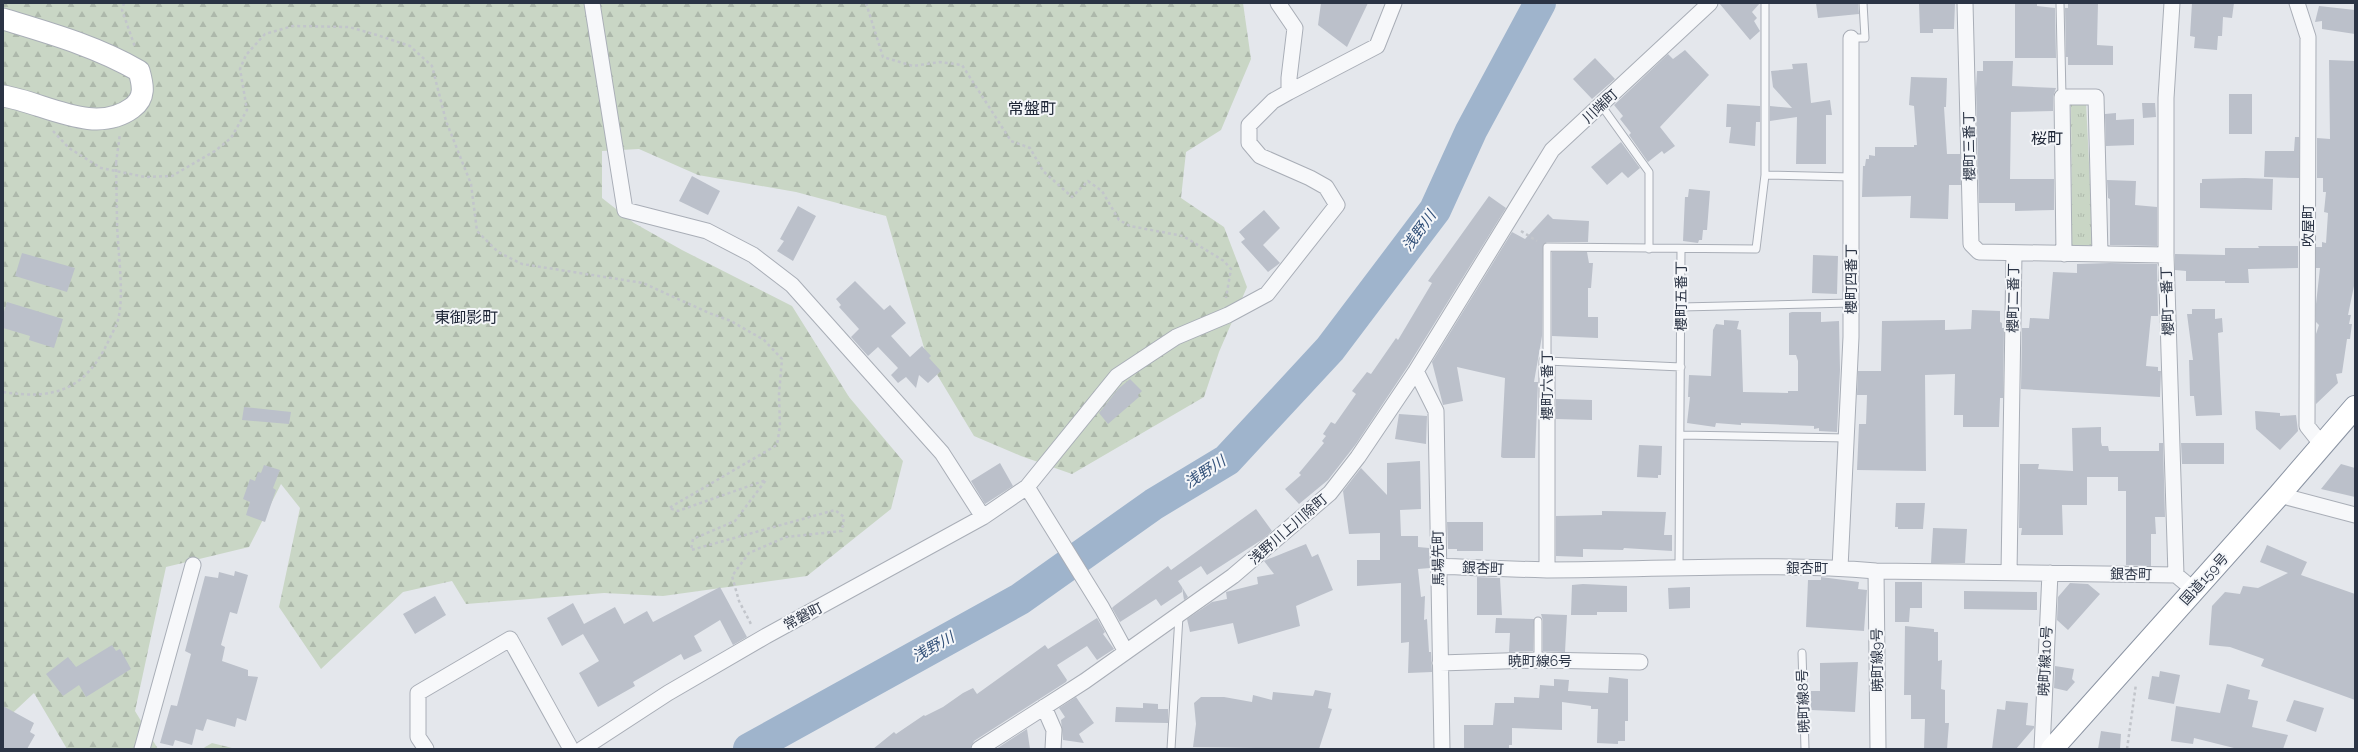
<svg xmlns="http://www.w3.org/2000/svg" width="2358" height="752" font-family="Raleway,'Noto Sans JP',sans-serif">
  <style>
    .grass { fill: url(#grass-tufts) }
    .forest { fill: url(#forest-firs) }
    .lines { fill: none; stroke-linecap: round; stroke-linejoin: round }
    .river { stroke: #9fb4cc; stroke-width: 32 }
    .building { fill: #bbc0ca }
    .lane-casing { stroke: #a9aeb7; stroke-width: 9 }
    .street-casing { stroke: #a9aeb7; stroke-width: 17 }
    .secondary-casing { stroke: #a9aeb7; stroke-width: 23 }
    .highway-casing { stroke: #8b94a3; stroke-width: 24 }
    .path { stroke: #c2c5cb; stroke-width: 2.5; stroke-dasharray: 3 3; stroke-linecap: butt }
    .lane { stroke: #f7f8fa; stroke-width: 7 }
    .street { stroke: #f7f8fa; stroke-width: 15 }
    .secondary { stroke: #fff; stroke-width: 21 }
    .highway { stroke: #fff; stroke-width: 22 }
    .path-bridge { stroke: #c2c5cb; stroke-width: 2.5; stroke-dasharray: 3 3; stroke-linecap: butt }
    .labels { text-anchor: middle; stroke-width: 4; stroke-linejoin: round; paint-order: stroke }
    .street-label { font-size: 14px; fill: #2b3445; stroke: #f4f6f9 }
    .water-label { font-size: 15px; font-style: italic; fill: #34527a; stroke: #f4f6f9 }
    .quarter-label { font-size: 16px; fill: #1d2536; stroke: #f4f6f9 }
  </style>
  <defs>
    <pattern id="grass-tufts" width="24" height="20" patternUnits="userSpaceOnUse"><rect width="24" height="20" fill="#c9d6c5"/><path d="M3 7l-1-3M5 7V3M7 7l1-3M15 17l-1-3M17 17v-4M19 17l1-3" fill="none" stroke="#adb8ab"/></pattern>
    <pattern id="forest-firs" width="22" height="20" patternUnits="userSpaceOnUse"><rect width="22" height="20" fill="#c9d6c5"/><path d="M5 1l3.5 6h-7zM16 11l3.5 6h-7z" fill="#adb8ab"/></pattern>
  </defs>
  <rect width="100%" height="100%" fill="#e4e7ec"/>
  <path class="grass" d="M 2086,102 L 2093,245 L 2072,248 L 2071,104 Z"/>
  <path class="forest" d="M 3,3 L 1243,3 L 1251,59 L 1221,130 L 1186,152 L 1181,198 L 1224,227 L 1247,287 L 1219,352 L 1204,397 L 1072,474 L 1021,456 L 974,436 L 927,358 L 886,216 L 796,192 L 698,175 L 639,149 L 602,151 L 602,198 L 634,223 L 682,250 L 792,306 L 849,397 L 903,461 L 891,509 L 807,576 L 663,596 L 604,593 L 466,604 L 452,581 L 403,592 L 321,669 L 279,607 L 300,508 L 281,484 L 249,547 L 166,567 L 135,711 L 158,749 L 67,749 L 34,693 L 3,722 Z
    M 212,743 L 236,749 L 202,749 Z"/>
  <g class="lines">
    <path class="river" d="M 749,749 L 1020,599 L 1154,504 L 1227,460 L 1330,349 L 1435,210 L 1471,131 L 1540,3"/>
  </g>
  <path class="building" d="M 1321,3 L 1368,3 L 1347,47 L 1318,25 Z
    M 1719,3 L 1760,3 L 1752,12 L 1757,18 L 1754,21 L 1760,31 L 1750,40 Z
    M 1816,3 L 1858,3 L 1859,14 L 1818,18 Z
    M 1919,3 L 1955,4 L 1954,29 L 1933,29 L 1933,33 L 1920,33 Z
    M 2015,3 L 2037,3 L 2037,6 L 2055,8 L 2056,58 L 2015,58 Z
    M 2068,3 L 2098,3 L 2097,45 L 2113,46 L 2113,65 L 2068,65 L 2068,57 L 2066,57 L 2065,8 L 2068,8 Z
    M 2192,3 L 2234,3 L 2232,18 L 2223,17 L 2222,36 L 2218,36 L 2217,50 L 2194,48 L 2195,37 L 2190,36 Z
    M 2319,6 L 2355,10 L 2355,34 L 2322,29 L 2322,21 L 2315,22 Z
    M 1685,50 L 1709,75 L 1660,127 L 1675,146 L 1664,154 L 1662,151 L 1648,162 L 1629,135 L 1631,133 L 1620,119 L 1623,116 L 1614,105 L 1668,54 L 1673,59 Z
    M 1595,58 L 1615,79 L 1592,99 L 1573,79 Z
    M 2329,60 L 2355,61 L 2354,286 L 2348,315 L 2351,315 L 2349,324 L 2352,324 L 2350,339 L 2347,339 L 2342,373 L 2336,374 L 2338,383 L 2316,404 L 2316,334 L 2319,325 L 2316,322 L 2316,304 L 2320,268 L 2316,268 L 2316,247 L 2322,247 L 2322,242 L 2326,243 L 2328,213 L 2324,212 L 2326,192 L 2323,192 L 2323,178 L 2317,178 L 2317,138 L 2330,139 Z
    M 1983,61 L 2013,61 L 2012,86 L 2056,88 L 2053,97 L 2053,111 L 2011,112 L 2010,179 L 2054,179 L 2054,210 L 2015,211 L 2015,203 L 1979,203 L 1976,88 L 1977,71 L 1983,71 Z
    M 1807,63 L 1811,103 L 1830,100 L 1832,115 L 1826,115 L 1826,164 L 1796,164 L 1797,117 L 1770,121 L 1770,106 L 1792,108 L 1773,87 L 1771,71 L 1793,69 L 1792,64 Z
    M 1911,77 L 1947,78 L 1946,107 L 1944,107 L 1947,154 L 1960,154 L 1961,185 L 1949,185 L 1948,219 L 1910,218 L 1911,196 L 1862,197 L 1863,166 L 1865,166 L 1866,159 L 1869,159 L 1869,155 L 1875,156 L 1875,147 L 1914,147 L 1914,145 L 1917,145 L 1914,106 L 1909,105 Z
    M 2229,94 L 2252,94 L 2252,134 L 2229,134 Z
    M 2142,103 L 2155,103 L 2156,117 L 2143,118 Z
    M 1727,104 L 1760,106 L 1760,122 L 1756,122 L 1755,146 L 1729,143 L 1731,127 L 1726,127 Z
    M 2116,113 L 2116,120 L 2134,119 L 2134,145 L 2106,146 L 2105,114 Z
    M 2295,137 L 2299,137 L 2299,178 L 2264,177 L 2265,151 L 2294,151 Z
    M 1621,142 L 1640,168 L 1628,178 L 1622,172 L 1607,185 L 1591,167 Z
    M 692,176 L 720,191 L 708,215 L 679,201 Z
    M 2245,178 L 2273,179 L 2272,210 L 2200,208 L 2200,183 L 2202,183 L 2202,179 Z
    M 2107,180 L 2136,181 L 2135,205 L 2157,207 L 2157,246 L 2110,245 L 2110,199 L 2108,198 Z
    M 1689,189 L 1710,191 L 1707,230 L 1703,230 L 1702,240 L 1699,240 L 1698,243 L 1683,241 L 1685,197 L 1688,197 Z
    M 1489,196 L 1506,208 L 1408,366 L 1356,444 L 1328,480 L 1299,504 L 1285,489 L 1301,475 L 1299,473 L 1324,443 L 1322,441 L 1326,436 L 1323,434 L 1331,422 L 1335,424 L 1356,394 L 1352,391 L 1367,372 L 1371,374 L 1396,338 L 1398,340 L 1432,283 L 1428,281 Z
    M 798,206 L 816,216 L 793,261 L 777,251 L 784,241 L 780,239 Z
    M 1264,210 L 1280,228 L 1263,245 L 1280,263 L 1268,272 L 1241,242 L 1245,239 L 1239,232 Z
    M 1548,214 L 1553,219 L 1589,221 L 1588,242 L 1547,242 L 1543,245 L 1542,336 L 1534,382 L 1538,382 L 1535,458 L 1503,458 L 1501,457 L 1505,378 L 1457,367 L 1463,401 L 1443,405 L 1432,362 L 1512,232 L 1525,239 Z
    M 2258,246 L 2298,246 L 2298,268 L 2248,269 L 2249,283 L 2225,283 L 2225,281 L 2186,281 L 2186,271 L 2175,270 L 2175,254 L 2225,255 L 2225,248 L 2259,248 Z
    M 1552,252 L 1587,252 L 1589,263 L 1593,263 L 1591,288 L 1588,288 L 1588,317 L 1598,317 L 1598,338 L 1552,336 Z
    M 22,253 L 75,268 L 67,292 L 15,276 Z
    M 1813,255 L 1838,256 L 1837,294 L 1812,293 Z
    M 2110,263 L 2157,264 L 2158,316 L 2151,316 L 2146,366 L 2158,367 L 2158,371 L 2161,371 L 2160,397 L 2021,389 L 2022,328 L 2029,328 L 2030,318 L 2049,319 L 2053,272 L 2077,273 L 2077,264 Z
    M 855,281 L 884,310 L 890,305 L 906,323 L 891,336 L 910,357 L 922,346 L 931,356 L 929,358 L 941,371 L 928,383 L 919,375 L 916,388 L 906,377 L 898,383 L 891,375 L 898,368 L 878,347 L 868,356 L 851,337 L 859,329 L 839,307 L 841,305 L 836,299 Z
    M 7,302 L 63,319 L 54,348 L 29,340 L 30,336 L 3,328 L 3,315 Z
    M 2192,309 L 2215,309 L 2215,319 L 2222,318 L 2223,332 L 2218,333 L 2222,415 L 2196,416 L 2194,396 L 2190,396 L 2189,360 L 2193,360 L 2187,314 L 2192,314 Z
    M 1972,310 L 2000,311 L 2000,322 L 2002,323 L 2002,328 L 2004,328 L 2003,398 L 2000,398 L 1999,427 L 1963,427 L 1963,415 L 1954,415 L 1955,374 L 1925,375 L 1926,471 L 1857,470 L 1859,424 L 1866,424 L 1867,395 L 1857,395 L 1858,371 L 1881,371 L 1882,321 L 1945,320 L 1945,330 L 1971,329 Z
    M 1792,312 L 1821,312 L 1821,322 L 1839,321 L 1840,370 L 1837,432 L 1819,431 L 1819,428 L 1814,429 L 1814,426 L 1741,423 L 1741,425 L 1716,423 L 1715,427 L 1687,423 L 1690,397 L 1688,397 L 1689,375 L 1711,376 L 1713,330 L 1716,324 L 1724,325 L 1724,320 L 1739,321 L 1737,329 L 1741,330 L 1743,392 L 1788,393 L 1788,391 L 1798,391 L 1798,361 L 1796,355 L 1789,355 L 1789,313 Z
    M 1130,379 L 1142,391 L 1138,395 L 1139,397 L 1108,424 L 1099,413 L 1118,389 Z
    M 1556,399 L 1592,400 L 1592,420 L 1556,419 Z
    M 244,407 L 291,412 L 289,424 L 242,420 Z
    M 2255,411 L 2280,413 L 2280,416 L 2296,415 L 2298,431 L 2280,450 L 2256,429 Z
    M 1399,414 L 1427,416 L 1426,444 L 1395,439 Z
    M 2101,427 L 2101,442 L 2102,446 L 2108,446 L 2109,451 L 2159,451 L 2159,443 L 2163,443 L 2165,517 L 2155,517 L 2156,534 L 2151,534 L 2151,566 L 2126,565 L 2126,491 L 2118,491 L 2118,477 L 2087,477 L 2087,505 L 2062,505 L 2063,535 L 2021,535 L 2022,528 L 2019,528 L 2020,464 L 2039,464 L 2038,469 L 2073,471 L 2072,428 Z
    M 2181,443 L 2224,443 L 2224,464 L 2182,464 Z
    M 1639,445 L 1662,446 L 1661,475 L 1658,475 L 1658,478 L 1637,477 Z
    M 1420,461 L 1421,509 L 1400,510 L 1401,536 L 1418,536 L 1418,547 L 1429,548 L 1430,568 L 1418,569 L 1421,597 L 1425,596 L 1424,620 L 1427,619 L 1429,652 L 1431,652 L 1432,672 L 1408,673 L 1409,642 L 1401,643 L 1401,583 L 1357,586 L 1357,560 L 1380,560 L 1380,533 L 1349,534 L 1343,491 L 1361,468 L 1387,495 L 1387,463 Z
    M 1000,463 L 1013,486 L 985,504 L 971,481 Z
    M 2341,464 L 2355,468 L 2355,497 L 2321,489 Z
    M 264,465 L 280,470 L 273,488 L 276,490 L 265,522 L 246,515 L 250,502 L 243,499 L 250,479 L 255,481 L 258,472 L 261,473 Z
    M 1896,503 L 1925,503 L 1923,529 L 1898,529 L 1898,527 L 1895,527 Z
    M 1256,509 L 1272,531 L 1263,539 L 1207,575 L 1201,566 L 1178,581 L 1182,587 L 1182,592 L 1161,606 L 1156,599 L 1120,622 L 1112,608 L 1114,606 L 1168,566 L 1171,570 Z
    M 1602,511 L 1666,512 L 1664,535 L 1672,535 L 1672,551 L 1624,548 L 1623,550 L 1583,549 L 1583,557 L 1556,556 L 1556,516 L 1602,515 Z
    M 1447,522 L 1483,522 L 1483,551 L 1457,551 L 1457,549 L 1448,549 Z
    M 1933,528 L 1967,529 L 1965,563 L 1931,563 Z
    M 1306,544 L 1312,557 L 1318,554 L 1333,590 L 1296,606 L 1300,626 L 1238,644 L 1233,623 L 1190,632 L 1187,619 L 1212,602 L 1227,599 L 1226,592 L 1258,584 L 1257,577 L 1274,574 L 1264,561 L 1266,560 Z
    M 2267,545 L 2307,562 L 2301,575 L 2355,594 L 2355,700 L 2261,666 L 2264,659 L 2230,647 L 2209,645 L 2212,606 L 2225,592 L 2240,594 L 2243,586 L 2258,588 L 2288,573 L 2260,562 Z
    M 235,571 L 248,575 L 237,614 L 230,612 L 221,645 L 225,647 L 222,661 L 248,670 L 248,676 L 258,677 L 246,721 L 237,718 L 235,727 L 207,719 L 203,731 L 196,729 L 192,745 L 175,740 L 173,746 L 160,743 L 171,705 L 177,706 L 191,654 L 185,651 L 205,576 L 218,578 L 219,572 L 234,576 Z
    M 1477,577 L 1500,578 L 1502,615 L 1477,615 Z
    M 1821,577 L 1859,582 L 1858,589 L 1867,590 L 1864,631 L 1806,627 L 1808,580 L 1821,580 Z
    M 1895,582 L 1922,582 L 1922,608 L 1910,608 L 1909,622 L 1895,622 Z
    M 2070,583 L 2088,584 L 2100,594 L 2068,630 L 2057,620 L 2058,597 Z
    M 1583,584 L 1627,586 L 1627,612 L 1597,612 L 1597,615 L 1571,615 L 1572,585 Z
    M 720,587 L 747,637 L 733,645 L 720,620 L 694,636 L 702,651 L 684,660 L 681,654 L 633,682 L 635,686 L 598,707 L 579,673 L 599,661 L 583,634 L 562,646 L 547,618 L 573,603 L 584,624 L 615,607 L 624,624 L 647,611 L 653,622 Z
    M 1182,587 L 1188,597 L 1184,600 Z
    M 1690,587 L 1690,608 L 1669,609 L 1668,588 Z
    M 1964,591 L 2037,592 L 2037,610 L 1964,609 Z
    M 435,596 L 446,615 L 415,634 L 403,614 Z
    M 1541,614 L 1567,615 L 1565,652 L 1543,651 L 1543,621 Z
    M 1097,618 L 1105,632 L 1103,634 L 1114,649 L 1097,660 L 1087,646 L 1057,665 L 1067,680 L 1066,682 L 974,741 L 970,749 L 873,749 L 894,732 L 896,734 L 924,715 L 925,716 L 943,707 L 963,693 L 973,688 L 977,694 L 1045,645 L 1048,649 Z
    M 1496,618 L 1534,619 L 1533,651 L 1509,652 L 1510,633 L 1495,633 Z
    M 1905,626 L 1934,629 L 1934,632 L 1938,632 L 1938,661 L 1942,660 L 1941,689 L 1945,690 L 1945,723 L 1949,723 L 1947,749 L 1924,749 L 1925,719 L 1911,719 L 1911,695 L 1904,695 Z
    M 112,645 L 116,651 L 120,649 L 131,669 L 86,697 L 79,685 L 63,696 L 46,674 L 68,657 L 76,667 Z
    M 1858,662 L 1855,712 L 1811,710 L 1811,691 L 1820,691 L 1820,663 Z
    M 2055,666 L 2074,669 L 2072,679 L 2075,682 L 2067,691 L 2054,688 Z
    M 2160,671 L 2180,675 L 2174,704 L 2148,699 L 2152,676 L 2159,677 Z
    M 1609,677 L 1628,679 L 1628,721 L 1625,721 L 1625,741 L 1618,741 L 1618,744 L 1597,743 L 1598,709 L 1591,709 L 1591,706 L 1562,702 L 1562,730 L 1512,728 L 1512,745 L 1509,745 L 1509,749 L 1464,749 L 1464,725 L 1493,725 L 1495,703 L 1514,703 L 1514,697 L 1539,698 L 1540,685 L 1554,686 L 1554,679 L 1569,680 L 1568,691 L 1608,693 Z
    M 2227,684 L 2250,690 L 2248,699 L 2258,701 L 2252,727 L 2288,735 L 2283,749 L 2238,749 L 2194,738 L 2193,744 L 2171,741 L 2176,706 L 2220,713 Z
    M 1315,690 L 1331,693 L 1328,708 L 1332,709 L 1319,749 L 1193,747 L 1196,724 L 1194,703 L 1201,697 L 1224,697 L 1252,702 L 1253,695 L 1272,700 L 1273,692 L 1313,696 Z
    M 1076,697 L 1094,723 L 1079,734 L 1084,743 L 1063,740 L 1061,720 L 1065,717 L 1059,708 Z
    M 2294,700 L 2324,708 L 2316,732 L 2286,721 Z
    M 2006,701 L 2028,703 L 2026,725 L 2034,726 L 2034,728 L 2016,749 L 1992,749 L 1997,709 L 2005,710 Z
    M 1143,703 L 1158,704 L 1158,709 L 1168,709 L 1168,723 L 1115,722 L 1116,707 L 1143,708 Z
    M 3,706 L 34,723 L 30,732 L 35,735 L 27,749 L 3,749 Z
    M 1027,729 L 1030,749 L 996,749 Z
    M 2101,731 L 2121,734 L 2120,749 L 2098,749 Z"/>
  <g class="lines">
    <g class="lane-casing">
      <path id="lane" d="M 2060,3 L 2062,97
        M 1851,38 L 1865,38 L 1863,3
        M 1601,105 L 1649,172 L 1649,249
        M 1765,175 L 1851,177
        M 1681,307 L 1851,303
        M 1681,367 L 1547,361 L 1547,247 L 1756,249 L 1765,175 L 1765,3
        M 1681,435 L 1847,438
        M 1679,567 L 1681,250
        M 1538,621 L 1538,660
        M 1802,653 L 1805,749
        M 1171,749 L 1179,616"/>
    </g>
    <g class="street-casing">
      <path id="street" d="M 592,3 L 625,210 L 707,231 L 753,255 L 792,285 L 942,453 L 983,517
        M 1965,3 L 1971,244 L 1979,252 L 2166,255
        M 2172,3 L 2166,98 L 2166,255 L 2176,575 L 2194,590
        M 2297,3 L 2308,37 L 2307,426 L 2322,445
        M 1289,92 L 1377,46 L 1394,3
        M 2064,254 L 2062,97 L 2096,97 L 2100,254
        M 1547,361 L 1547,570
        M 1416,371 L 1436,411 L 1442,749
        M 1027,487 L 1102,608 L 1126,652
        M 2279,495 L 2355,515
        M 1438,566 C 1474,568 1510,569 1547,570 C 1656,570 1766,562 1876,571 L 2176,575
        M 1840,568 L 1851,337 L 1851,38
        M 1876,571 L 1878,749
        M 2009,573 L 2014,253
        M 1440,663 L 1538,660 L 1640,662
        M 1044,707 L 1054,730 L 1053,749
        M 142,749 L 193,565
        M 426,749 L 418,737 L 418,693 L 510,639 L 571,749
        M 582,749 L 668,693 L 766,636 L 983,517 L 1027,487 L 1117,376 L 1176,337 L 1228,315 L 1267,294 L 1337,205 L 1326,187 L 1310,178 L 1260,156 L 1249,143 L 1249,125 L 1273,101 L 1289,92 L 1289,78 L 1295,28 L 1278,3
        M 979,749 L 1085,681 L 1233,576 L 1330,493 L 1358,457 L 1416,371 L 1552,150 L 1710,3
        M 2042,749 L 2050,573"/>
    </g>
    <g class="secondary-casing">
      <path id="secondary" d="M 3,19 C 49,33 96,46 139,71 C 143,85 146,98 132,108 C 94,136 43,102 3,96"/>
    </g>
    <g class="highway-casing">
      <path id="highway" d="M 2052,749 L 2279,495 L 2355,407"/>
    </g>
    <path class="path" d="M 124,3 L 122,10 L 135,47
      M 866,3 L 883,57 L 913,66 L 940,62 L 962,65 L 1011,141 L 1030,148 L 1043,171 L 1072,197 L 1088,181 L 1102,191 L 1119,220 L 1130,226 L 1183,236 L 1224,261 L 1231,269 L 1226,298
      M 53,131 L 69,148 L 101,168 L 145,177 L 172,176 L 215,151 L 231,138 L 247,110 L 240,69 L 246,55 L 265,34 L 293,26 L 349,27 L 377,35 L 410,46 L 432,66 L 446,121 L 471,184 L 477,231 L 498,252 L 522,264 L 643,283 L 709,313 L 731,321 L 764,340 L 782,359 L 779,394 L 780,426 L 777,445 L 669,508 L 678,511 L 766,480 L 735,521 L 693,539 L 691,550 L 835,510 L 844,517 L 842,531 L 786,537 L 749,553 L 732,576 L 739,601 L 752,626
      M 116,163 L 120,134
      M 1521,231 L 1537,241
      M 3,392 C 54,400 85,390 108,342 C 111,335 116,327 118,320 C 125,293 117,248 117,219
      M 2127,749 L 2136,684"/>
    <use href="#lane" class="lane"/>
    <use href="#street" class="street"/>
    <use href="#secondary" class="secondary"/>
    <use href="#highway" class="highway"/>
    <path class="path-bridge" d="M 116,163 L 117,219"/>
  </g>
  <g class="labels">
    <g class="street-label">
      <text transform="translate(1600 106) rotate(-43)" y="5">川端町</text>
      <text transform="translate(1969 146) rotate(-91)" y="5">櫻町三番丁</text>
      <text transform="translate(2308 226) rotate(-90)" y="5">吹屋町</text>
      <text transform="translate(1851 279) rotate(-90)" y="5">櫻町四番丁</text>
      <text transform="translate(1681 296) rotate(-90)" y="5">櫻町五番丁</text>
      <text transform="translate(2013 298) rotate(-89)" y="5">櫻町二番丁</text>
      <text transform="translate(2167 301) rotate(-92)" y="5">櫻町一番丁</text>
      <text transform="translate(1547 385) rotate(-90)" y="5">櫻町六番丁</text>
      <text transform="translate(1288 529) rotate(-41)" y="5">浅野川上川除町</text>
      <text transform="translate(1438 558) rotate(-91)" y="5">馬場先町</text>
      <text transform="translate(1483 568) rotate(2)" y="5">銀杏町</text>
      <text x="1807" y="573">銀杏町</text>
      <text transform="translate(2131 574) rotate(1)" y="5">銀杏町</text>
      <text transform="translate(2204 579) rotate(-48)" y="5">国道159号</text>
      <text transform="translate(803 616) rotate(-28)" y="5">常磐町</text>
      <text transform="translate(1877 660) rotate(-91)" y="5">暁町線9号</text>
      <text x="1540" y="666">暁町線6号</text>
      <text transform="translate(2045 661) rotate(-87)" y="5">暁町線10号</text>
      <text transform="translate(1803 701) rotate(-92)" y="5">暁町線8号</text>
    </g>
    <g class="water-label">
      <text transform="translate(1419 231) rotate(-54)" y="5">浅野川</text>
      <text transform="translate(1205 472) rotate(-33)" y="5">浅野川</text>
      <text transform="translate(933 647) rotate(-29)" y="5">浅野川</text>
    </g>
    <g class="quarter-label">
      <text x="1032" y="114">常盤町</text>
      <text x="2047" y="144">桜町</text>
      <text x="466" y="323">東御影町</text>
    </g>
  </g>
  <rect width="2358" height="752" fill="none" stroke="#2b3445" stroke-width="8"/>
</svg>
